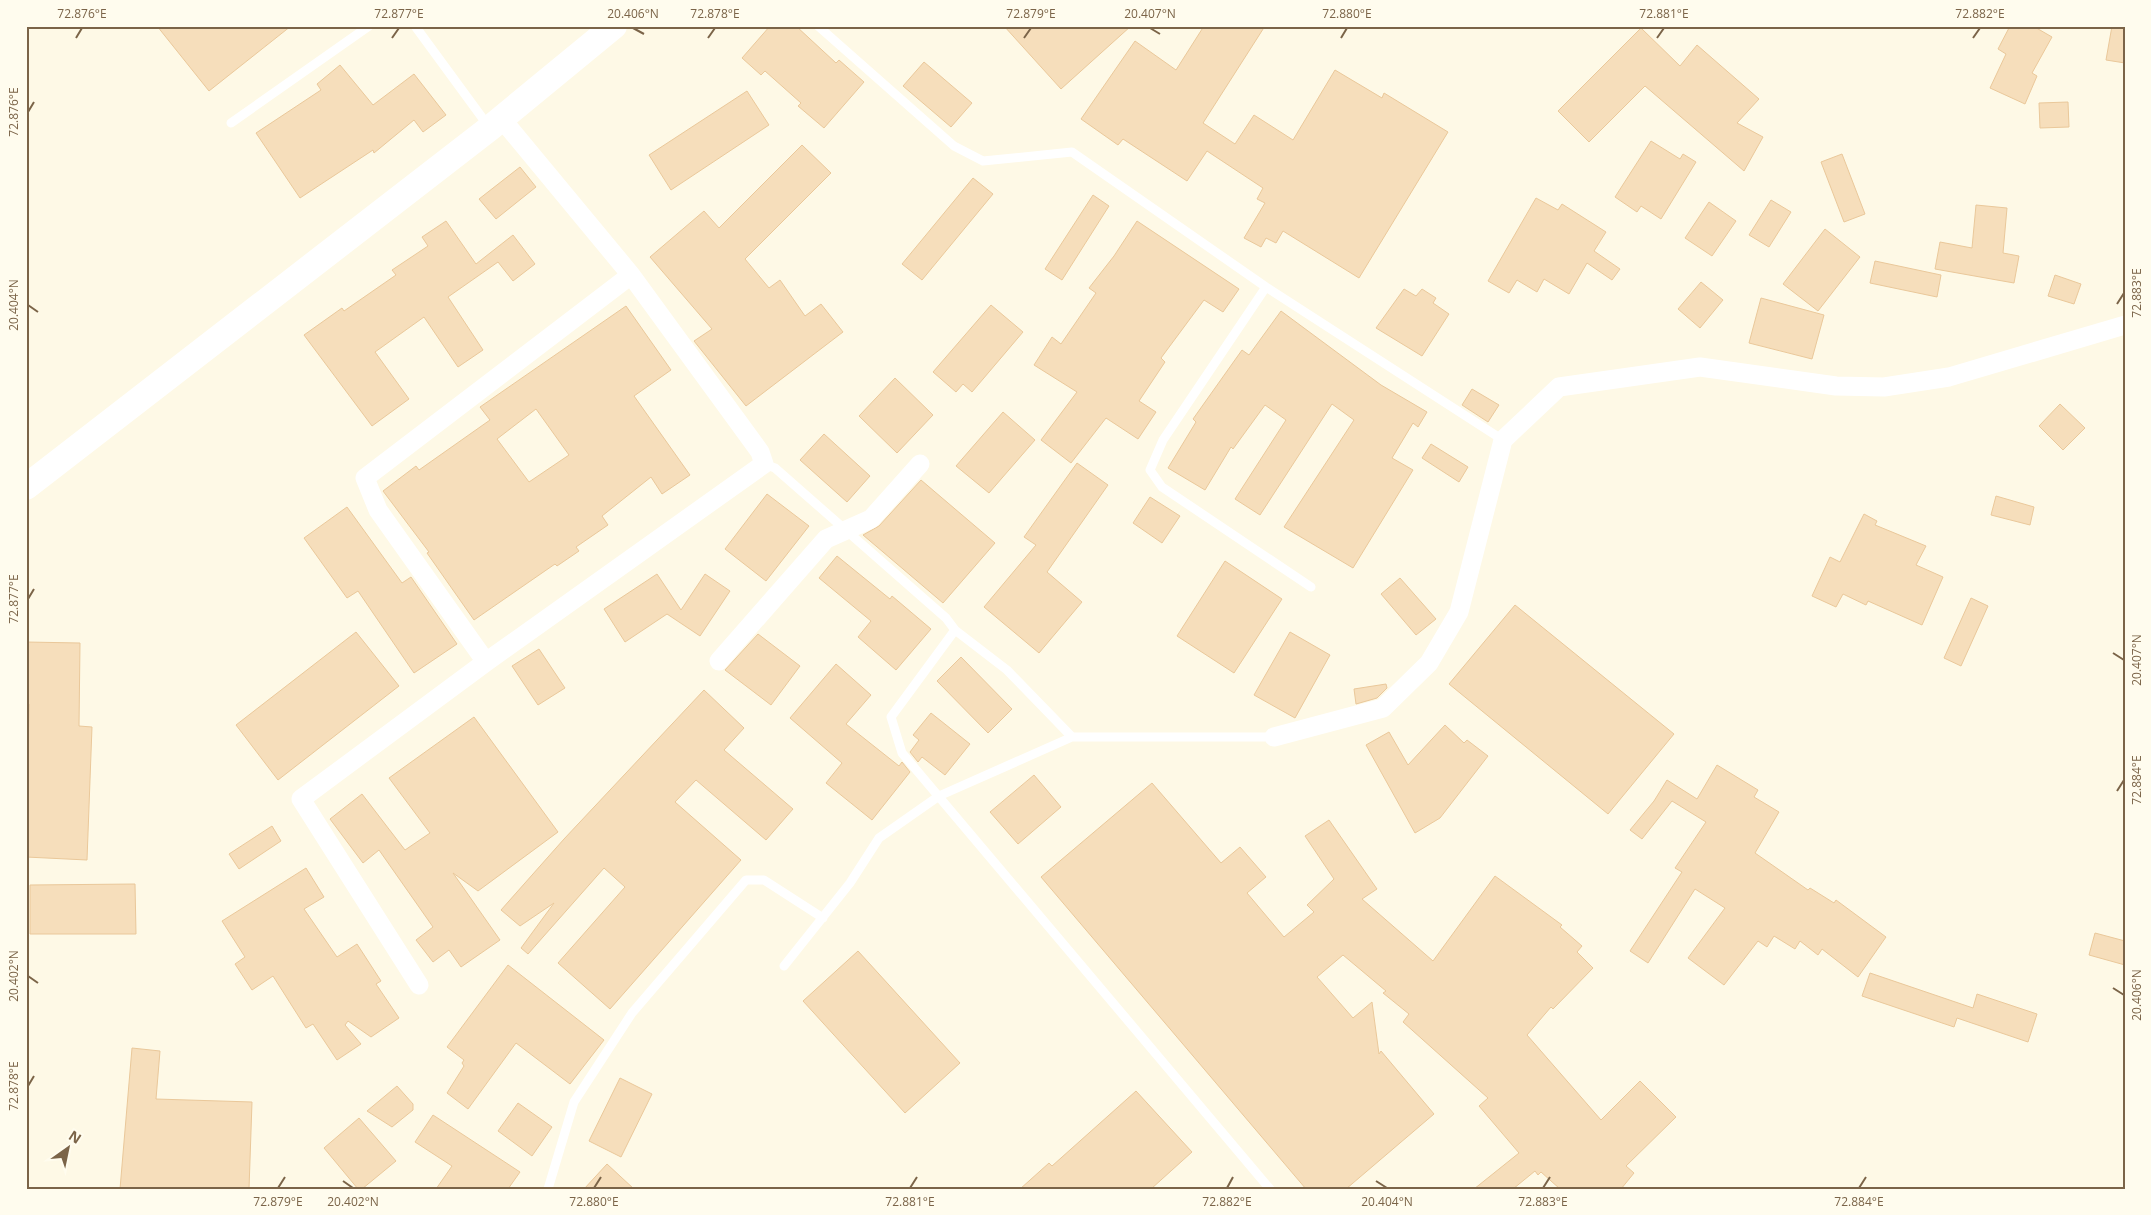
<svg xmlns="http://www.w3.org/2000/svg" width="2151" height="1215" font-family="'Open Sans',sans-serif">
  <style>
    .building { fill: #f6debb; stroke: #eac89a; fill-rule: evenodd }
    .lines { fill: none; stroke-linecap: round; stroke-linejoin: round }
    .lane { stroke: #fff; stroke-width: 9 }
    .street { stroke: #fff; stroke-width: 19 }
    .secondary { stroke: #fff; stroke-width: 26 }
    .ticks { fill: none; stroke: #7b6448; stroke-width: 2 }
    .neatline { fill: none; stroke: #7b6448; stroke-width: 2 }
    .ticks-label { font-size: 12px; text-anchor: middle; fill: #7b6448 }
  </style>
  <rect width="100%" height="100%" fill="#fef9e6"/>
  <path class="building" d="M 157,26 L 291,26 L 209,91 Z
    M 770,26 L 796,26 L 836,63 L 839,60 L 864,82 L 824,128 L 798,106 L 801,103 L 765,71 L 761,75 L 742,58 Z
    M 1004,26 L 1131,26 L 1061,89 Z
    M 1204,26 L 1265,26 L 1203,123 L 1235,144 L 1254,115 L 1293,140 L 1335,70 L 1382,98 L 1384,93 L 1448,132 L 1359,278 L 1283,231 L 1276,243 L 1266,238 L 1261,247 L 1244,238 L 1265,203 L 1257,199 L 1263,188 L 1207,151 L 1187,181 L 1123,139 L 1118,145 L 1081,119 L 1135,41 L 1176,70 Z
    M 2010,26 L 2033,26 L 2052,37 L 2032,73 L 2037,76 L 2025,104 L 1990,88 L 2006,54 L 1998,49 Z
    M 2112,26 L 2125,26 L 2125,63 L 2106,60 Z
    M 1641,28 L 1680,66 L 1697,45 L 1759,99 L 1737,123 L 1763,137 L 1744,171 L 1645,86 L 1589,142 L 1558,111 Z
    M 924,62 L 972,103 L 951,127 L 903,86 Z
    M 340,65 L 373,105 L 414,74 L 446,115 L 423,132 L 414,120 L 374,153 L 373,150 L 300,198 L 256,133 L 321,90 L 317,84 Z
    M 747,91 L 769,125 L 671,190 L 649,155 Z
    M 2068,102 L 2069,127 L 2040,128 L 2039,103 Z
    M 1651,141 L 1680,159 L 1683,154 L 1696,162 L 1661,219 L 1641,206 L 1637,212 L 1615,197 Z
    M 802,145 L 831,173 L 745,259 L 769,288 L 780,280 L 805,316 L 821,304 L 843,332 L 746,406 L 694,341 L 712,329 L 650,257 L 704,211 L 719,228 Z
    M 1842,154 L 1865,214 L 1844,222 L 1821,162 Z
    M 520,167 L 536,187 L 496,219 L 479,199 Z
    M 973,178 L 993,194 L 922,280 L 902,264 Z
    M 1093,195 L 1109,206 L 1062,280 L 1045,269 Z
    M 1536,198 L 1558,210 L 1562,204 L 1606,232 L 1594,251 L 1620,269 L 1612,280 L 1587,263 L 1569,294 L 1544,279 L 1537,292 L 1517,280 L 1509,293 L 1488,281 Z
    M 1771,200 L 1791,212 L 1769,247 L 1749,235 Z
    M 1709,202 L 1736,221 L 1712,256 L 1685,238 Z
    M 1976,205 L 2007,208 L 2003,253 L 2019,256 L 2014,283 L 1935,269 L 1940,242 L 1972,248 Z
    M 446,221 L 476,264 L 513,235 L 535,264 L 513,281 L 498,262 L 448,297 L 483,350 L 458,367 L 424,317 L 375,352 L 409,399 L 372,426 L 304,335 L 342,308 L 344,311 L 396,275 L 392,270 L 428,246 L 422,237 Z
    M 1137,221 L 1239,289 L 1223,312 L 1204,300 L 1161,358 L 1165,362 L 1139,401 L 1156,412 L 1138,439 L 1106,418 L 1071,463 L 1041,440 L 1077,392 L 1034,365 L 1052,337 L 1061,344 L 1096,293 L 1089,288 L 1114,256 Z
    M 1825,229 L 1860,257 L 1818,311 L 1783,284 Z
    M 1875,261 L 1941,275 L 1937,297 L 1870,283 Z
    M 2055,275 L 2081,284 L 2074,304 L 2048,296 Z
    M 1701,282 L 1723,300 L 1700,328 L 1678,309 Z
    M 1404,289 L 1416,296 L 1422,289 L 1436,298 L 1433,303 L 1449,314 L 1422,356 L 1376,328 Z
    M 1761,298 L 1824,315 L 1812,359 L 1749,343 Z
    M 991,305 L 1023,332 L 972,392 L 963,384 L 956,392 L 933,372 Z
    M 626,306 L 671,370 L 634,396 L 690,475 L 662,494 L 651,477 L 602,516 L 608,525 L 576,547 L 579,551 L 557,566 L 555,564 L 474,620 L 427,553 L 429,552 L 383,491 L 416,466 L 419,470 L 490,420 L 480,407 ZM 536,409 L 569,455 L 529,482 L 497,439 Z
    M 1281,311 L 1381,385 L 1427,412 L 1418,427 L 1413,423 L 1392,458 L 1413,470 L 1353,568 L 1284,527 L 1354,420 L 1332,404 L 1260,515 L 1235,499 L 1286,420 L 1265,405 L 1233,449 L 1231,447 L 1205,490 L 1168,468 L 1196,422 L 1193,419 L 1242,350 L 1249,355 Z
    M 895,378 L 933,415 L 897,453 L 859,416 Z
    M 1472,389 L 1499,405 L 1488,422 L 1462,405 Z
    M 2060,404 L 2085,428 L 2063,450 L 2039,426 Z
    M 1003,412 L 1035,440 L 989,493 L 956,466 Z
    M 824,434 L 870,476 L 847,502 L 800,460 Z
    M 1431,444 L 1468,467 L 1459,482 L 1422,458 Z
    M 1077,463 L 1108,485 L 1047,572 L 1082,602 L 1039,653 L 984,607 L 1036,545 L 1024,537 Z
    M 921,480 L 995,543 L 943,603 L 863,535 L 879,526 Z
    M 767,494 L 809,526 L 766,581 L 725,549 Z
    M 1996,496 L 2034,507 L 2030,525 L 1991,515 Z
    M 1150,497 L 1180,516 L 1162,543 L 1133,523 Z
    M 347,507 L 402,583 L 411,577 L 457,644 L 414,673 L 358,591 L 347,598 L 304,538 Z
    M 1864,514 L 1877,521 L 1875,525 L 1926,546 L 1916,565 L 1943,577 L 1922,625 L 1868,601 L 1866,605 L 1843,594 L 1836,607 L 1812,596 L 1830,557 L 1840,562 Z
    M 837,556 L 890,599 L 892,596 L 931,629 L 896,670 L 858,637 L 871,621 L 819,578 Z
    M 1225,561 L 1282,599 L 1234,673 L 1177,636 Z
    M 657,574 L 681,610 L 705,574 L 730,591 L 700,636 L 667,614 L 625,642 L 604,609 Z
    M 1400,578 L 1436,619 L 1416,635 L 1381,594 Z
    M 1971,598 L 1988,606 L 1961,666 L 1944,658 Z
    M 1515,605 L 1674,734 L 1608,814 L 1449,684 Z
    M 356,632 L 399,686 L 278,780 L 236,725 Z
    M 1290,632 L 1330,655 L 1295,718 L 1254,695 Z
    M 758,634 L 800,666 L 771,705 L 725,670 Z
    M 26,642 L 80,643 L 79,726 L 92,727 L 87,860 L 26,857 L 29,704 L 26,704 Z
    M 539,649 L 565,688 L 538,705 L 512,666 Z
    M 961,657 L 1012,709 L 988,733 L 937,681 Z
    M 836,664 L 871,695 L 846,724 L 899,766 L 902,762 L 910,772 L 872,820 L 826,783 L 842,763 L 790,718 Z
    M 1386,684 L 1387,688 L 1377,698 L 1356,704 L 1354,689 Z
    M 704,690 L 744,728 L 724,750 L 793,809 L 766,840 L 696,780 L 675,802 L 741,860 L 610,1009 L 558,963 L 625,887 L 604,868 L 528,954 L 521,948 L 554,903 L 520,926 L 501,910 L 564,839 Z
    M 931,713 L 970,744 L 945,775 L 922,757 L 918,762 L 910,752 L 919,740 L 913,735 Z
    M 474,717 L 558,832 L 478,891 L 453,873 L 500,940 L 461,967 L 449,950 L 433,962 L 416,940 L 433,927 L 379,850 L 363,863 L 330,819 L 362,794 L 405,850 L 430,833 L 389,778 Z
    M 1445,725 L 1464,743 L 1467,740 L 1488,756 L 1440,818 L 1415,833 L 1366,745 L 1389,732 L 1408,765 Z
    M 1717,765 L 1758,790 L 1754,797 L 1779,812 L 1755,853 L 1808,890 L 1810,888 L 1834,903 L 1836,900 L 1886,937 L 1858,977 L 1822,949 L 1818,955 L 1800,941 L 1795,949 L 1774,936 L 1767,947 L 1758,941 L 1724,985 L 1688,958 L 1725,908 L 1695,889 L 1648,963 L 1630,951 L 1682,872 L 1675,868 L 1706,822 L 1672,801 L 1642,839 L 1630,830 L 1654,801 L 1667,780 L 1697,799 Z
    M 1034,775 L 1061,807 L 1018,844 L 990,812 Z
    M 1152,783 L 1221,863 L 1240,847 L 1266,877 L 1247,893 L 1284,937 L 1314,912 L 1307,905 L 1334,879 L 1305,836 L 1329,820 L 1377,889 L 1362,899 L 1433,961 L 1495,876 L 1562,925 L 1560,927 L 1582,946 L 1577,952 L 1593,968 L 1553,1009 L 1551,1007 L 1527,1035 L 1601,1120 L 1640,1081 L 1676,1117 L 1626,1166 L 1634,1173 L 1621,1189 L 1560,1189 L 1541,1172 L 1538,1175 L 1535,1171 L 1513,1189 L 1474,1189 L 1519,1153 L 1479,1106 L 1488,1098 L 1403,1022 L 1409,1014 L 1383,993 L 1386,991 L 1343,955 L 1317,977 L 1353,1018 L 1372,1002 L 1379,1054 L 1381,1051 L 1434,1114 L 1346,1189 L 1306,1189 L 1041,877 Z
    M 272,826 L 281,841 L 239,869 L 229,854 Z
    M 306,868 L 324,897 L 304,909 L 337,957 L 357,944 L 381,981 L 376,984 L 399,1018 L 371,1037 L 348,1021 L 345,1025 L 361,1044 L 337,1060 L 313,1024 L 306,1028 L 273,976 L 252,990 L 235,964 L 245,957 L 222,921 Z
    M 135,884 L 136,934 L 30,934 L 30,885 Z
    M 2095,933 L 2125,941 L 2125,965 L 2089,955 Z
    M 858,951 L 960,1063 L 905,1113 L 803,1001 Z
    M 508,965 L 604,1040 L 570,1084 L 516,1043 L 468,1109 L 447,1093 L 464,1066 L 462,1063 L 464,1060 L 447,1047 Z
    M 1870,973 L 1973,1008 L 1977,994 L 2037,1014 L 2028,1042 L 1957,1018 L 1954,1027 L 1862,996 Z
    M 132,1048 L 160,1051 L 156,1099 L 252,1102 L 249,1189 L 120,1189 Z
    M 620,1078 L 652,1094 L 621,1157 L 589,1141 Z
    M 397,1086 L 413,1104 L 413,1110 L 392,1127 L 367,1111 Z
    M 1136,1091 L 1192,1152 L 1151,1189 L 1020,1189 L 1049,1163 L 1052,1166 Z
    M 518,1103 L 552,1127 L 532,1156 L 498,1131 Z
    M 433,1115 L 520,1172 L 508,1189 L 436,1189 L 452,1166 L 415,1142 Z
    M 359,1118 L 396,1161 L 362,1189 L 358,1189 L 324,1148 Z
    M 607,1164 L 634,1189 L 584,1189 Z"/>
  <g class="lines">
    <path class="lane" d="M 415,26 L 489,127
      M 818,26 L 954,146 L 983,161 L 1072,152 L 1266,287 L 1503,440
      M 231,123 L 369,26
      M 1266,287 L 1163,440 L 1150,470 L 1162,487 L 1311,587
      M 764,464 L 775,468 L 946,618 L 955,630 L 1007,670 L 1072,737
      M 955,630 L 891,717 L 902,753 L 1270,1189
      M 784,966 L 850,883 L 879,838 L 939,796 L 1072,737 L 1274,737
      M 548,1189 L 574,1102 L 632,1013 L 746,880 L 764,880 L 823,918"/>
    <path class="street" d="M 719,661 L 826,539 L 871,519 L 920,464
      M 486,662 L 378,510 L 365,478 L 631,275
      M 1274,737 L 1383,708 L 1429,663 L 1459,612 L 1503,440 L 1559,387 L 1700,367 L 1836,386 L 1884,387 L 1949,377 L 2125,325
      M 419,985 L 301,799 L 486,662 L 764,464 L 760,452 L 631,275 L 501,118"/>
    <path class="secondary" d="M 26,487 L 490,128 L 614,26"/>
  </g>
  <path class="ticks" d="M 633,28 L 644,34M 1150,28 L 1160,34M 76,38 L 82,28M 392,38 L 399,28M 708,38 L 715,28M 1024,38 L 1031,28M 1341,38 L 1347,28M 1657,38 L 1664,28M 1973,38 L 1980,28M 28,112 L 34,102M 2117,304 L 2124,293M 28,305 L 38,312M 28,599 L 34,589M 2113,653 L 2124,660M 2117,791 L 2124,780M 28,976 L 38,983M 2113,988 L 2124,995M 28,1086 L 34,1076M 343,1181 L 353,1188M 1376,1181 L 1387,1188M 278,1188 L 285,1177M 594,1188 L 601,1177M 910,1188 L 917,1177M 1227,1188 L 1233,1177M 1543,1188 L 1550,1177M 1859,1188 L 1866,1177"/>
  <rect width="2151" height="1215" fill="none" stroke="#fffcee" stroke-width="55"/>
  <g transform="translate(68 1148) rotate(33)" stroke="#fffcee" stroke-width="4" paint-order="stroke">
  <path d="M0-4L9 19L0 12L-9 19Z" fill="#7b6448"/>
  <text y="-8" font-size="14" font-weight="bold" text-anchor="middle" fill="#7b6448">N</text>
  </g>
  <rect x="28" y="28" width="2096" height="1160" class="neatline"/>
  <g class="ticks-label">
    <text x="82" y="18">72.876°E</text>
    <text x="399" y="18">72.877°E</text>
    <text x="633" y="18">20.406°N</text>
    <text x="715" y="18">72.878°E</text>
    <text x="1031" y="18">72.879°E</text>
    <text x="1150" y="18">20.407°N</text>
    <text x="1347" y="18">72.880°E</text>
    <text x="1664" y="18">72.881°E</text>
    <text x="1980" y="18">72.882°E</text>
    <text transform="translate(14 112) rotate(-90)" y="4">72.876°E</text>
    <text transform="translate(2137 293) rotate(-90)" y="4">72.883°E</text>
    <text transform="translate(14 305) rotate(-90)" y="4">20.404°N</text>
    <text transform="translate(14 599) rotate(-90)" y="4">72.877°E</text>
    <text transform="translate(2137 660) rotate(-90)" y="4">20.407°N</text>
    <text transform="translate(2137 780) rotate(-90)" y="4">72.884°E</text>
    <text transform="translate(14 976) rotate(-90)" y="4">20.402°N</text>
    <text transform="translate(2137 995) rotate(-90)" y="4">20.406°N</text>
    <text transform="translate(14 1086) rotate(-90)" y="4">72.878°E</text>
    <text x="278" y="1206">72.879°E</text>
    <text x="353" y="1206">20.402°N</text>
    <text x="594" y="1206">72.880°E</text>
    <text x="910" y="1206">72.881°E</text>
    <text x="1227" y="1206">72.882°E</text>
    <text x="1387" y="1206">20.404°N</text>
    <text x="1543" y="1206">72.883°E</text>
    <text x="1859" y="1206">72.884°E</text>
  </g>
</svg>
